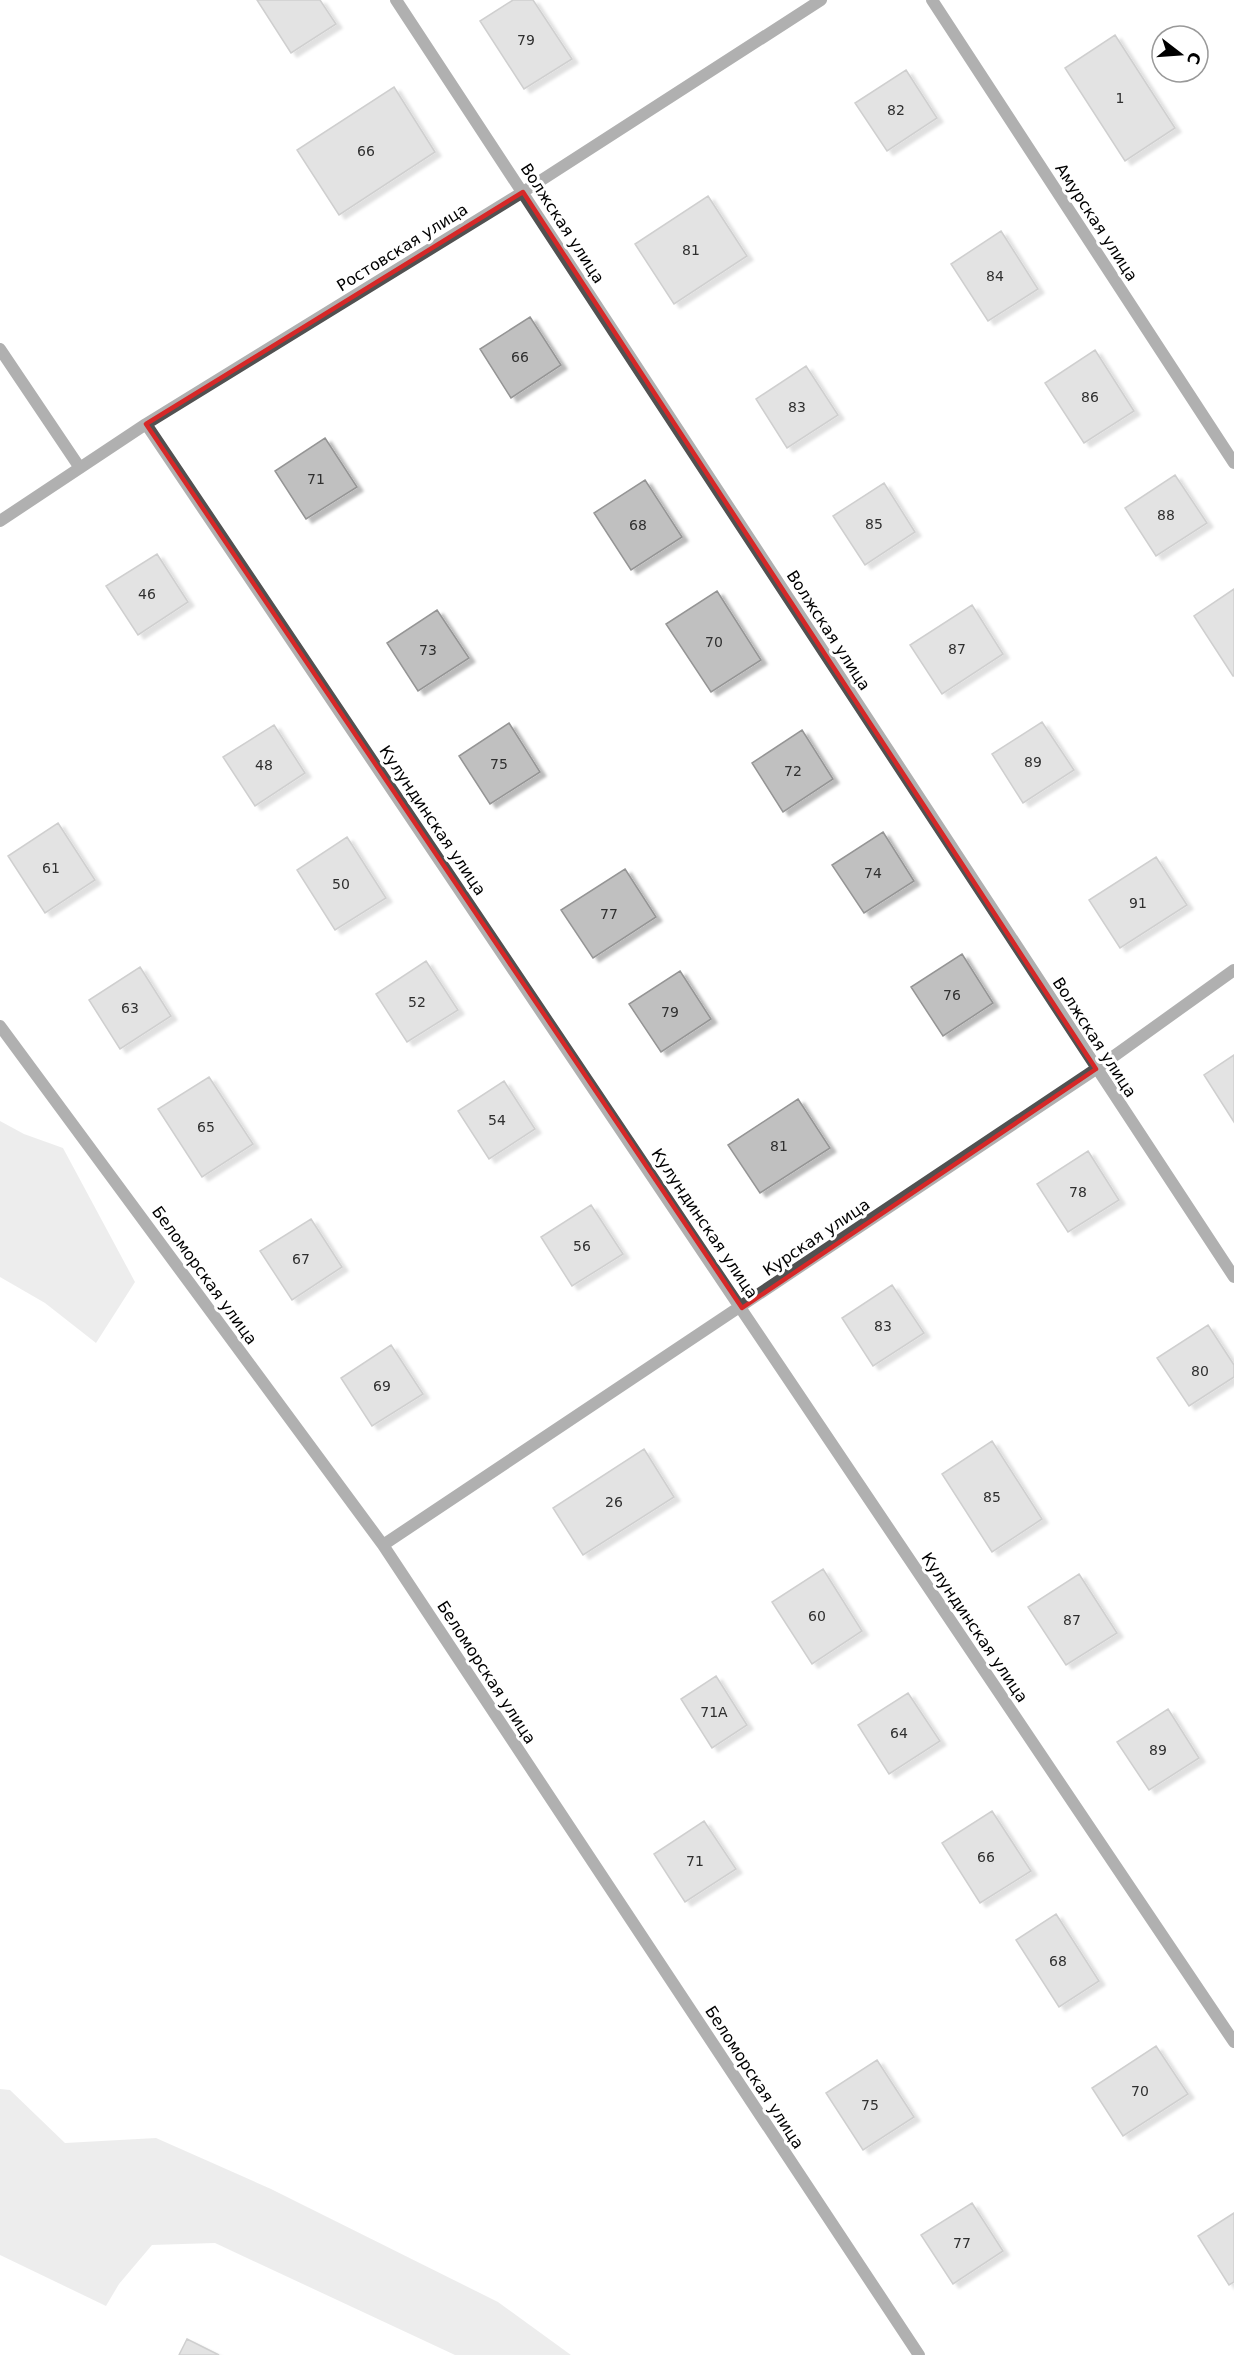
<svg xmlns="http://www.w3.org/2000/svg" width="1234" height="2355" font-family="'DejaVu Sans',sans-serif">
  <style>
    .green { fill: #d8d8d8 }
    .building { fill: #c0c0c0; stroke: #959595; stroke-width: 1.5; filter: url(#shadow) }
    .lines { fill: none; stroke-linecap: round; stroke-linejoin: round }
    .street { stroke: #515151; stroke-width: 12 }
    .marked { fill: none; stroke: #d62828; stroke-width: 4.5; stroke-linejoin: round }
    .labels { text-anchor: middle; stroke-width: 6; stroke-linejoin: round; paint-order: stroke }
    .number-label { font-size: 14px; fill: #303030 }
    .street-label { font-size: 16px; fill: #000; stroke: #fff }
  </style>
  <defs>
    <filter id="shadow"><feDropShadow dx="6" dy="4" stdDeviation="1.5" flood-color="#0004"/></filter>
  </defs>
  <rect width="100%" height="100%" fill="#fff"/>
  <path class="green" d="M 0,1121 L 24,1134 L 63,1148 L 135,1282 L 96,1343 L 45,1303 L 0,1277 Z
    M 0,2089 L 10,2090 L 65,2143 L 156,2138 L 271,2189 L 498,2302 L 571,2355 L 455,2355 L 215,2243 L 152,2245 L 119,2284 L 106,2306 L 0,2255 Z"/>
  <path class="building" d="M 257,0 L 320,0 L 336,24 L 291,53 Z
    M 513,0 L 533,0 L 572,59 L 524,89 L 480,21 Z
    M 1115,35 L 1175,128 L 1125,161 L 1065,68 Z
    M 906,70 L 937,118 L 887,151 L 855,103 Z
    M 394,87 L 435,152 L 339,215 L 297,150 Z
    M 708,196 L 747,256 L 674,304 L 635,244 Z
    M 1001,231 L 1038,289 L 988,321 L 951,264 Z
    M 530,317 L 561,365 L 511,398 L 480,349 Z
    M 1095,350 L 1134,411 L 1084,443 L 1045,383 Z
    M 806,366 L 838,415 L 787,448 L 756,399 Z
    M 325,438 L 357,487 L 306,519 L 275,471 Z
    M 1175,475 L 1207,523 L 1156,556 L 1125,508 Z
    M 645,480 L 682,537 L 631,570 L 594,513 Z
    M 884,483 L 915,532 L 865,565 L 833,516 Z
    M 157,554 L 188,602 L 138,635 L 106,586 Z
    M 1234,589 L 1234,676 L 1233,676 L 1194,616 Z
    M 717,591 L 761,660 L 711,692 L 666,624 Z
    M 972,605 L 1003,654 L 942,694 L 910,645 Z
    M 437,610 L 469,658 L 418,691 L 387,643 Z
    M 1042,722 L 1074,770 L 1023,803 L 992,754 Z
    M 509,723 L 540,772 L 490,804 L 459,756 Z
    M 274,725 L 305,773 L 255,806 L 223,757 Z
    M 802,730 L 833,779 L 783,812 L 752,763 Z
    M 58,823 L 95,880 L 45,913 L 8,856 Z
    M 883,832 L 914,881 L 864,913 L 832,865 Z
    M 347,837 L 386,898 L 335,930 L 297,870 Z
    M 1156,857 L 1187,905 L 1120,948 L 1089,900 Z
    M 625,869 L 656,917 L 593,958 L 561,910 Z
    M 962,954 L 993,1003 L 943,1036 L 911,987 Z
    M 426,961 L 458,1010 L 407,1042 L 376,994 Z
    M 140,967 L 171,1016 L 120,1049 L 89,1000 Z
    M 680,971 L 711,1019 L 661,1052 L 629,1004 Z
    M 1234,1055 L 1234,1122 L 1204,1075 Z
    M 209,1077 L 253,1144 L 202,1177 L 158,1109 Z
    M 504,1081 L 535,1129 L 489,1159 L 458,1111 Z
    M 798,1099 L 830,1148 L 760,1193 L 728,1145 Z
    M 1088,1151 L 1119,1200 L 1068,1232 L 1037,1184 Z
    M 591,1205 L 623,1254 L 572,1286 L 541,1237 Z
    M 311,1219 L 342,1267 L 292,1300 L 260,1251 Z
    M 892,1285 L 924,1333 L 873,1366 L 842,1318 Z
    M 1208,1325 L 1234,1365 L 1234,1377 L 1189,1406 L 1157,1358 Z
    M 391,1345 L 423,1394 L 372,1426 L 341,1378 Z
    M 992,1441 L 1042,1519 L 992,1552 L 942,1474 Z
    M 644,1449 L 674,1497 L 583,1555 L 553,1508 Z
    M 823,1569 L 862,1631 L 812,1664 L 772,1602 Z
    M 1079,1574 L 1117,1633 L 1066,1665 L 1028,1607 Z
    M 716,1676 L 747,1725 L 712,1748 L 681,1699 Z
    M 908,1693 L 940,1741 L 889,1774 L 858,1725 Z
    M 1168,1709 L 1199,1758 L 1149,1790 L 1117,1742 Z
    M 992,1811 L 1031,1871 L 980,1903 L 942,1843 Z
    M 704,1821 L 736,1869 L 685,1902 L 654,1854 Z
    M 1056,1914 L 1099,1981 L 1059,2007 L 1016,1940 Z
    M 1156,2046 L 1188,2094 L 1123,2136 L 1092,2088 Z
    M 877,2060 L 914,2117 L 863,2150 L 826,2093 Z
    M 972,2203 L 1003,2251 L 953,2284 L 921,2235 Z
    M 1234,2213 L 1234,2282 L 1229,2285 L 1198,2236 Z
    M 187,2339 L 219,2355 L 179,2355 Z"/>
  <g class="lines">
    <path class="street" d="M 396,0 L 1234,1277
      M 932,0 L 1234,463
      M 0,349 L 80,468
      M 146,424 L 1234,2042
      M 0,521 L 146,424 L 523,192 L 821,0
      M 0,1026 L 383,1545 L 919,2355
      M 383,1545 L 1096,1069 L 1234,970"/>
  </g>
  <path d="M0 0H1234V2355H0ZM 523,192 L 1096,1069 L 742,1308 L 146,424 Z" fill="#fff" fill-opacity=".55" fill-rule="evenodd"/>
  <path class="marked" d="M 523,192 L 1096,1069 L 742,1308 L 146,424 Z"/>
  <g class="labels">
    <g class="number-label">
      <text x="526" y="45">79</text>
      <text x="1120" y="103">1</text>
      <text x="896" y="115">82</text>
      <text x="366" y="156">66</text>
      <text x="691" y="255">81</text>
      <text x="995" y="281">84</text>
      <text x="520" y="362">66</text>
      <text x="1090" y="402">86</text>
      <text x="797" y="412">83</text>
      <text x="316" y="484">71</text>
      <text x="1166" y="520">88</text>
      <text x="874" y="529">85</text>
      <text x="638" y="530">68</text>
      <text x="147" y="599">46</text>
      <text x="714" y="647">70</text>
      <text x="957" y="654">87</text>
      <text x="428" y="655">73</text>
      <text x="1033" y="767">89</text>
      <text x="499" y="769">75</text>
      <text x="264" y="770">48</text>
      <text x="793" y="776">72</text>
      <text x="51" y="873">61</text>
      <text x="873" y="878">74</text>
      <text x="341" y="889">50</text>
      <text x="1138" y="908">91</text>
      <text x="609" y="919">77</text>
      <text x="952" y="1000">76</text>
      <text x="417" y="1007">52</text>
      <text x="130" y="1013">63</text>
      <text x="670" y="1017">79</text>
      <text x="497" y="1125">54</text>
      <text x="206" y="1132">65</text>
      <text x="779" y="1151">81</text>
      <text x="1078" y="1197">78</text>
      <text x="582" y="1251">56</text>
      <text x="301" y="1264">67</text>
      <text x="883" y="1331">83</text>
      <text x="1200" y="1376">80</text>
      <text x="382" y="1391">69</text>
      <text x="992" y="1502">85</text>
      <text x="614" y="1507">26</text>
      <text x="817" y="1621">60</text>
      <text x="1072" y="1625">87</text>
      <text x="714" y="1717">71А</text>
      <text x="899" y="1738">64</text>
      <text x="1158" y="1755">89</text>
      <text x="986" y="1862">66</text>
      <text x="695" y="1866">71</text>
      <text x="1058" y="1966">68</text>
      <text x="1140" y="2096">70</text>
      <text x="870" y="2110">75</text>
      <text x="962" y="2248">77</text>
    </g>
    <g class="street-label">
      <text transform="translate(1097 222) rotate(57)" y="6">Амурская улица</text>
      <text transform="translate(563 223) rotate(57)" y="6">Волжская улица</text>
      <text transform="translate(402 247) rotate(-32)" y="6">Ростовская улица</text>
      <text transform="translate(829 630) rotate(57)" y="6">Волжская улица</text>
      <text transform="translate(433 820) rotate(56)" y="6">Кулундинская улица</text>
      <text transform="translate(1095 1037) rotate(57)" y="6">Волжская улица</text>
      <text transform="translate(705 1223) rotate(56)" y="6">Кулундинская улица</text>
      <text transform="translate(816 1237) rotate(-34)" y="6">Курская улица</text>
      <text transform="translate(205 1275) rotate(54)" y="6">Беломорская улица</text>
      <text transform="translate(975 1627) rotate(56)" y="6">Кулундинская улица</text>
      <text transform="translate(487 1672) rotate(57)" y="6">Беломорская улица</text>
      <text transform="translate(755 2077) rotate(57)" y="6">Беломорская улица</text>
    </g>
  </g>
  <g transform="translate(1180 54) rotate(107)"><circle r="28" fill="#ffffff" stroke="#999999" stroke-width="1.5"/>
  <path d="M0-4.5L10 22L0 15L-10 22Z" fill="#000000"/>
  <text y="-9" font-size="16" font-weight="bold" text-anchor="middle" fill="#000000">С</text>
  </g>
</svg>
